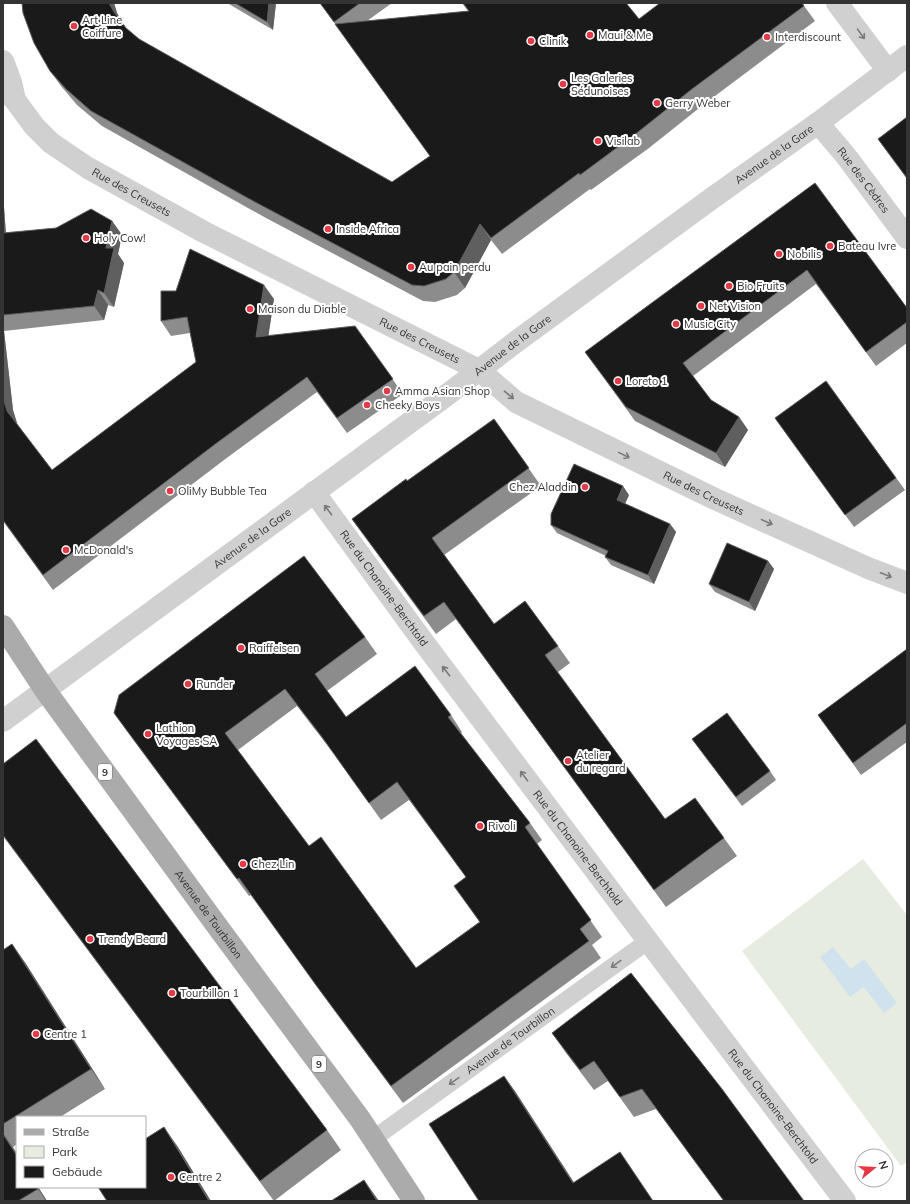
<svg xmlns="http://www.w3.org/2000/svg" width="910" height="1204" font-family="Mulish,sans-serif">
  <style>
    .green { fill: #e6ecdf }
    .water { fill: #cfe2ee }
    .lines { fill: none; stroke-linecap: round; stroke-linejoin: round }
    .service { stroke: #d0d0d0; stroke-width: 17 }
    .minor { stroke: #d0d0d0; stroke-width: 22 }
    .tertiary { stroke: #d0d0d0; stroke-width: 22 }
    .primary { stroke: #ababab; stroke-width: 22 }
    .wall { fill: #8c8c8c; fill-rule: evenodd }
    .shaded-wall { fill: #5f5f5f }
    .building { fill: #1a1a1a; stroke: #5f5f5f; fill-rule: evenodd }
    .oneway { stroke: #7a7a7a }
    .poi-dot { fill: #e63946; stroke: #fff; stroke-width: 1.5 }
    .labels { text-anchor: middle; stroke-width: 4; stroke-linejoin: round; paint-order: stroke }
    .shield { fill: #fff; stroke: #707070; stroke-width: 1 }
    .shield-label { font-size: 10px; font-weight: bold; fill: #333 }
    .poi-label { font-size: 11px; fill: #333; stroke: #fff; text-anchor: start }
    .street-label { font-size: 11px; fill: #333; stroke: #fff }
  </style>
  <rect width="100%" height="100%" fill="#fff"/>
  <path class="green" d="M 863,859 L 907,915 L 907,1162 L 901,1166 L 742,951 Z"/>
  <path class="water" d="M 833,947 L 851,969 L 864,959 L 897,1003 L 884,1013 L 864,987 L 850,997 L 820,957 Z"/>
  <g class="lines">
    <path class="service" id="s1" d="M 373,1139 L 648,941"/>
    <g class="minor">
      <path d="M 837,3 L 888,71"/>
      <path d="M 3,61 L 11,82 L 15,100"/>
      <path id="s2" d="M 3,89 L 15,100 L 34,126 L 51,143 L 88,168 L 204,232 L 479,370 L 516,402 L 715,499 L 868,568 L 907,583"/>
      <path id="s3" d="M 818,123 L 846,156 L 907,238"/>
      <path id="s4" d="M 314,492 L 422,640 L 648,941 L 845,1201"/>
    </g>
    <path class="tertiary" id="s5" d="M 3,721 L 439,401 L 517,341 L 711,199 L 818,123 L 907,56"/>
    <path class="primary" id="s6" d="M 3,626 L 45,690 L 220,930 L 360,1119 L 414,1201"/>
  </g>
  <path class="wall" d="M 22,3 L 114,3 L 117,13 L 122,22 L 126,28 L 139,39 L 392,182 L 430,156 L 320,3 L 392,3 L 367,21 L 468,11 L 462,3 L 626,3 L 639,19 L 802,3 L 815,21 L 703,105 L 649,148 L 591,190 L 590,189 L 502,254 L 491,240 L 465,288 L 457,295 L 435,302 L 423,301 L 266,218 L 102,126 L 77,105 L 61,86 L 50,71 Z
    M 228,3 L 276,3 L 273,30 L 229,4 Z
    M 907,117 L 907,179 L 878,139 Z
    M 815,183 L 907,308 L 907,343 L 876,366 L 816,284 L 693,376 L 711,400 L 739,417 L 748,430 L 725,467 L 635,421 L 585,352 Z
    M 3,194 L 6,233 L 56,228 L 112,221 L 122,235 L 118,254 L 124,263 L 114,307 L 108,305 L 104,320 L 4,331 L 13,410 L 17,424 L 52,470 L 196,362 L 190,333 L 171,336 L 161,321 L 274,299 L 268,336 L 355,326 L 403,394 L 347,433 L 317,392 L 228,457 L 53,590 L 3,521 Z
    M 826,381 L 905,490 L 854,527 L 775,418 Z
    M 494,419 L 541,486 L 444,555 L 494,624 L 558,646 L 570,663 L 558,672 L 665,819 L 724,838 L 737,856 L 666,907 L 456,619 L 436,634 L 352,519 L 407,481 Z
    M 629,495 L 625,504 L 670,524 L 676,532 L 654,584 L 611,565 L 605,557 L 606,556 L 557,533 L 551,525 Z
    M 768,561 L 774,569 L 755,611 L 715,592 L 709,584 Z
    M 365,637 L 377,654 L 327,691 L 346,717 L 451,715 L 462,732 L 461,733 L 530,823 L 542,840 L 537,844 L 602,937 L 592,945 L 601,958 L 403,1103 L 328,1002 L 251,895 L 249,896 L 126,730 L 114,713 ZM 297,706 L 334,754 L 381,820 L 409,800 L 466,877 L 479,922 L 416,968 L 309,846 L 238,750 Z
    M 907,649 L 907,742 L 861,775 L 818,715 Z
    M 692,739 L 770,771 L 776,780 L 742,806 Z
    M 3,764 L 327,1130 L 341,1150 L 274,1201 L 3,836 Z
    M 12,944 L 26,964 L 105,1089 L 60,1117 L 17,1117 L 17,1144 L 13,1147 L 47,1201 L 3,1201 L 3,950 Z
    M 631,973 L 804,1201 L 724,1201 L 656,1109 L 634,1117 L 608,1081 L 594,1090 L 566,1053 L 552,1033 Z"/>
  <path class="shaded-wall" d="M 109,3 L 114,3 L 117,13 L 125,28 L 114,12 Z
    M 269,3 L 276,3 L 273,30 L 267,22 Z
    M 3,194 L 7,249 L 3,242 Z
    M 112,221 L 122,235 L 118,254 L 124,263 L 114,307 L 104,293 L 106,248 Z
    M 480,224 L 491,240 L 465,288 L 454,272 Z
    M 264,285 L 274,299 L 266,352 L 256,337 Z
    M 98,290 L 108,305 L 104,320 L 94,306 Z
    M 3,329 L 4,331 L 13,410 L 18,426 L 7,411 L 3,397 Z
    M 739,417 L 748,430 L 725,467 L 716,453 Z
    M 623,486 L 629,495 L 623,508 L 617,500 Z
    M 670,524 L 676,532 L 654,584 L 648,575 Z
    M 768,561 L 774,569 L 755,611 L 749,602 Z
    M 12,944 L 26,964 L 105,1089 L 91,1069 Z
    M 504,1076 L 515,1091 L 584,1198 L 573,1183 Z
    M 164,1127 L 178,1147 L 211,1201 L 209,1201 Z
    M 3,1133 L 17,1154 L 17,1156 L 3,1134 Z
    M 364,1180 L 379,1201 L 377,1201 Z
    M 37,1187 L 38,1187 L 47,1201 L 46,1201 Z"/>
  <path class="building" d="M 22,3 L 109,3 L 114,12 L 126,28 L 139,39 L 392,182 L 430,156 L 335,24 L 469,11 L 463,3 L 626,3 L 639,19 L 660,3 L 802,3 L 804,6 L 692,89 L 638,132 L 580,175 L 579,173 L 491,238 L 480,224 L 454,272 L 446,279 L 424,286 L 412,285 L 255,202 L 91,111 L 66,89 L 50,71 L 34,43 L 23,13 Z
    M 235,3 L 269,3 L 267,22 Z
    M 320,3 L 360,3 L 334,22 Z
    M 907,117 L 907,178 L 878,139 Z
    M 815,183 L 907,308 L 907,322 L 866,352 L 807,270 L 683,363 L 711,400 L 739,417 L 716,453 L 626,407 L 585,352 Z
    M 91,209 L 112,221 L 106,248 L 114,248 L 104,293 L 98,290 L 94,306 L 3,315 L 3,233 L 56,228 Z
    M 190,249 L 264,285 L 256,337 L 355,326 L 393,379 L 337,418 L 307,377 L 218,442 L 43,575 L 3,520 L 3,397 L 7,411 L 52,470 L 196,362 L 187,317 L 161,321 L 161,291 L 176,291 Z
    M 826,381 L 896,478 L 845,515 L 775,418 Z
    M 494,419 L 529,468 L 432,538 L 494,624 L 525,601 L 558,646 L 545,655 L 665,819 L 695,798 L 724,838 L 654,890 L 444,602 L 424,616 L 352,519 L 406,479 L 407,481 Z
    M 574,464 L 623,486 L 617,500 L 670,524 L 648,575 L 605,557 L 608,551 L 551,525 L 551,514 Z
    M 727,543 L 768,561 L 749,602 L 709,584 Z
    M 304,556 L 365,637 L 315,674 L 346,717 L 415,666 L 451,715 L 448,717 L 530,823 L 525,827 L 591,920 L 580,929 L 589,941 L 391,1086 L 316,985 L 239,878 L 237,879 L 114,713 L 119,695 ZM 285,689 L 322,737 L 369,803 L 397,782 L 466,877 L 454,886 L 480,922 L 416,968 L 321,837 L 309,846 L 225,733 Z
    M 907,649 L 907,723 L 853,763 L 818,715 Z
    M 727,713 L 770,771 L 736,797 L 692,739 Z
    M 36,739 L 327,1130 L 260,1181 L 3,835 L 3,764 Z
    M 12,944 L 91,1069 L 3,1124 L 3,950 Z
    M 631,973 L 722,1089 L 804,1201 L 724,1201 L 642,1089 L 620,1097 L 594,1061 L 580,1070 L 552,1033 Z
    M 504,1076 L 573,1183 L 620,1152 L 653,1201 L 479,1201 L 429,1124 Z
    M 164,1127 L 209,1201 L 107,1201 L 98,1187 L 145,1187 L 145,1139 Z
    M 3,1134 L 17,1156 L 17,1187 L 37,1187 L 38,1189 L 18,1201 L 3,1201 Z
    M 364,1180 L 377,1201 L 331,1201 Z"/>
  <defs><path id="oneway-shaft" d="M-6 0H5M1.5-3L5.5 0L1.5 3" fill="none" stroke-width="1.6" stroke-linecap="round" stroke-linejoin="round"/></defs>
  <g class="oneway">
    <use href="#oneway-shaft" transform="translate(861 34) rotate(54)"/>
    <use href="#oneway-shaft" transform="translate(509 395) rotate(40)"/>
    <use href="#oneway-shaft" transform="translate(624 455) rotate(26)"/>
    <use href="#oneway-shaft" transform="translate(328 510) rotate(-127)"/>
    <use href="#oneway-shaft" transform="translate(767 522) rotate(24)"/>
    <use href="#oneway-shaft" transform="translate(886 575) rotate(21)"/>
    <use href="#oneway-shaft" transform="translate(446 671) rotate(-127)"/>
    <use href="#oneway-shaft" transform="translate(524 776) rotate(-127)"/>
    <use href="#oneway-shaft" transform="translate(616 964) rotate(144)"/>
    <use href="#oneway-shaft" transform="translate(454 1081) rotate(145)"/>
  </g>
  <g class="poi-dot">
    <circle cx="74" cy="26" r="4"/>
    <circle cx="590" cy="35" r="4"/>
    <circle cx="767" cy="37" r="4"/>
    <circle cx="531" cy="41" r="4"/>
    <circle cx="563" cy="84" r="4"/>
    <circle cx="657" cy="103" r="4"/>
    <circle cx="598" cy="141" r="4"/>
    <circle cx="328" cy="229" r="4"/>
    <circle cx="86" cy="238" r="4"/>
    <circle cx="830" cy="246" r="4"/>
    <circle cx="779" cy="254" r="4"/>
    <circle cx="411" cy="267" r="4"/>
    <circle cx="729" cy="286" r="4"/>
    <circle cx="701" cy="306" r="4"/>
    <circle cx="250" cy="309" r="4"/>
    <circle cx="676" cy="324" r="4"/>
    <circle cx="618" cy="381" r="4"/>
    <circle cx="387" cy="391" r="4"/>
    <circle cx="367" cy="405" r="4"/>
    <circle cx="585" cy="487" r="4"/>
    <circle cx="170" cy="491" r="4"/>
    <circle cx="66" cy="550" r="4"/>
    <circle cx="241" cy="648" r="4"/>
    <circle cx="188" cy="684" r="4"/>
    <circle cx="148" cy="734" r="4"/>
    <circle cx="568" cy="761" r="4"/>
    <circle cx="480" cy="826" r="4"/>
    <circle cx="243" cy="864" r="4"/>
    <circle cx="90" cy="939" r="4"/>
    <circle cx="172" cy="993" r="4"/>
    <circle cx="36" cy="1034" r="4"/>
    <circle cx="171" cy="1177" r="4"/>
  </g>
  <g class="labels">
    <g class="shield">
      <rect x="98" y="764" width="14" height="16" rx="3"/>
      <rect x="312" y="1056" width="14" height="16" rx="3"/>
    </g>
    <g class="shield-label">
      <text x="105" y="776">9</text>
      <text x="319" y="1068">9</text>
    </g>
    <g class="poi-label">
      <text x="82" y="24">Art Line<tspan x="82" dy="13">Coiffure</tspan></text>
      <text x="598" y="39">Maui &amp; Me</text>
      <text x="775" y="41">Interdiscount</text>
      <text x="539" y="45">Clinik</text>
      <text x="571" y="82">Les Galeries<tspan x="571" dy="13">Sédunoises</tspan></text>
      <text x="665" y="107">Gerry Weber</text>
      <text x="606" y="145">Visilab</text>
      <text x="336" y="233">Inside Africa</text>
      <text x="94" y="242">Holy Cow!</text>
      <text x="838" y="250">Bateau Ivre</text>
      <text x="787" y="258">Nobilis</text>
      <text x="419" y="271">Au pain perdu</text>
      <text x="737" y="290">Bio Fruits</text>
      <text x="709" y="310">Net Vision</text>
      <text x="258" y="313">Maison du Diable</text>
      <text x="684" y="328">Music City</text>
      <text x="626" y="385">Loreto 1</text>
      <text x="395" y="395">Amma Asian Shop</text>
      <text x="375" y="409">Cheeky Boys</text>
      <text x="577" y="491" text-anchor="end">Chez Aladdin</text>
      <text x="178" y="495">OliMy Bubble Tea</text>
      <text x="74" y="554">McDonald's</text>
      <text x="249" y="652">Raiffeisen</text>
      <text x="196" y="688">Runder</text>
      <text x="156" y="732">Lathion<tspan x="156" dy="13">Voyages SA</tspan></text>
      <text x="576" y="759">Atelier<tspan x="576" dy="13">du regard</tspan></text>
      <text x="488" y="830">Rivoli</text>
      <text x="251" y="868">Chez Lin</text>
      <text x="98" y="943">Trendy Beard</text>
      <text x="180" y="997">Tourbillon 1</text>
      <text x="44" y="1038">Centre 1</text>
      <text x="179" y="1181">Centre 2</text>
    </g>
    <g class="street-label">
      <text dy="4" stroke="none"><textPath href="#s5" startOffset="957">Avenue de la Gare</textPath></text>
      <text dy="4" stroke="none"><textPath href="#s3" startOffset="73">Rue des Cèdres</textPath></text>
      <text dy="4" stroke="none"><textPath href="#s2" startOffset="167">Rue des Creusets</textPath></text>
      <text dy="4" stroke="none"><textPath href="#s2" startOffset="491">Rue des Creusets</textPath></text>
      <text dy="4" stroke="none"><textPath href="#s5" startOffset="633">Avenue de la Gare</textPath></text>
      <text dy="4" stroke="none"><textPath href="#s2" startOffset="815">Rue des Creusets</textPath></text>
      <text dy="4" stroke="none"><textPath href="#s5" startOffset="309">Avenue de la Gare</textPath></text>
      <text dy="4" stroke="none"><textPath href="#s4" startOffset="119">Rue du Chanoine-Berchtold</textPath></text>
      <text dy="4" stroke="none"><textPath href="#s4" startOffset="443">Rue du Chanoine-Berchtold</textPath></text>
      <text dy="4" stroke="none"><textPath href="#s6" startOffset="354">Avenue de Tourbillon</textPath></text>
      <text dy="4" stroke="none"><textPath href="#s1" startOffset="169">Avenue de Tourbillon</textPath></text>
      <text dy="4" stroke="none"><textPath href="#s4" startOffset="767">Rue du Chanoine-Berchtold</textPath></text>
    </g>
  </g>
  <rect width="910" height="1204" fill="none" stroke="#333333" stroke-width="8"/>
  <rect x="16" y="1116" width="130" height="72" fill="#ffffff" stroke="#adadad"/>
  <rect x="24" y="1129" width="20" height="6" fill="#ababab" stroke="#adadad"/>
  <text x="52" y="1136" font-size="12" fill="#333333">Straße</text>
  <rect x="24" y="1146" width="20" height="12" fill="#e6ecdf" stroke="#adadad"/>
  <text x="52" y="1156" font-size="12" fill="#333333">Park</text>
  <rect x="24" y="1166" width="20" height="12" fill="#1a1a1a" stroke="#adadad"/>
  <text x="52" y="1176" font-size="12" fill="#333333">Gebäude</text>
  <g transform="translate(874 1168) rotate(72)"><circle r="19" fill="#ffffff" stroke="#adadad"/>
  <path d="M0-3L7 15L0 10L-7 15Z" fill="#e63946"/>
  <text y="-6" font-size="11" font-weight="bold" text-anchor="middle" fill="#333333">N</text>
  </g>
</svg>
